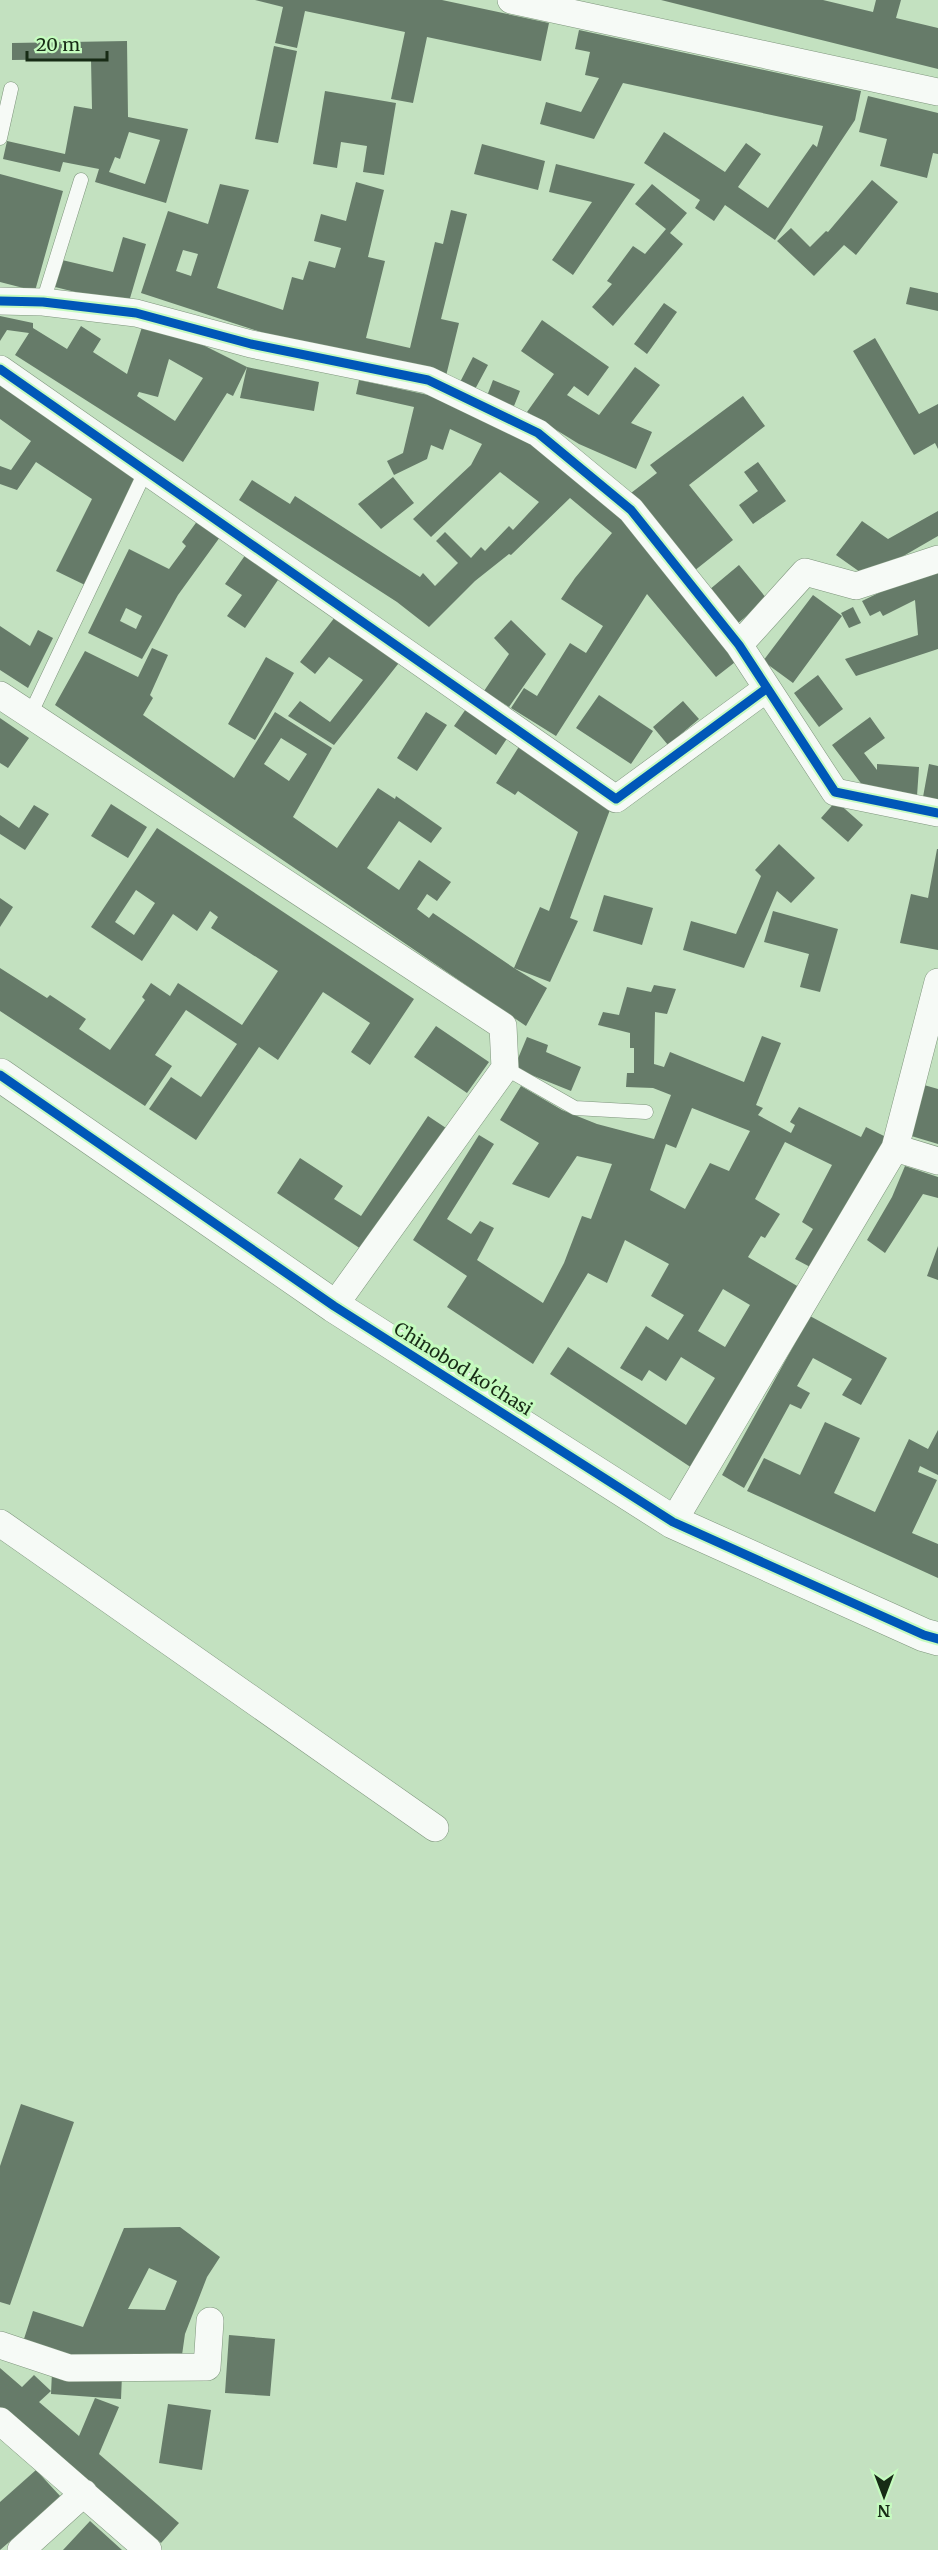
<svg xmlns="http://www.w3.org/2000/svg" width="938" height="2550" font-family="Merriweather,serif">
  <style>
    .building { fill: #667b69; fill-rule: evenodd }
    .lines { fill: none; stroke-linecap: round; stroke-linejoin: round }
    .lane-casing { stroke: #7e957c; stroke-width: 15 }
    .street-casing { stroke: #7e957c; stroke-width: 28 }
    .secondary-casing { stroke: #7e957c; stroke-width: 34 }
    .lane { stroke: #f6faf6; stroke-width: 14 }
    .street { stroke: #f6faf6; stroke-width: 27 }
    .secondary { stroke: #f6faf6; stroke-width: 33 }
    .cycleway-casing { stroke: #c5fbbf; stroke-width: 13 }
    .cycleway { stroke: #0057b8; stroke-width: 9 }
    .labels { text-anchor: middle; stroke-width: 6; stroke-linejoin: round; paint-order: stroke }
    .street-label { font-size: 18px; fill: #172b15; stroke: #c5fbbf }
  </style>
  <rect width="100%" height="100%" fill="#c3e1c0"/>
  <path class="building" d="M 255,0 L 442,0 L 549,23 L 541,61 L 427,37 L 413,103 L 391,99 L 405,32 L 305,11 L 297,48 L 275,43 L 283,7 Z
    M 661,0 L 823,0 L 873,12 L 876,0 L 901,0 L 896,18 L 938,28 L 938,69 Z
    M 579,30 L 861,91 L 855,120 L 775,240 L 725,205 L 714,221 L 695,208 L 700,200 L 644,163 L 664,132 L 725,172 L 746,143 L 761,154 L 738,187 L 768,208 L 813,144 L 817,147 L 823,126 L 623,83 L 594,139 L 540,124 L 546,102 L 581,112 L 599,78 L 585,75 L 590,52 L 575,49 Z
    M 127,41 L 128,117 L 188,129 L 166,203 L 95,182 L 99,169 L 63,162 L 60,172 L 3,159 L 7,141 L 65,154 L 74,106 L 92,109 L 91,59 L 12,60 L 12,43 ZM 129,132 L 160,140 L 145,184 L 109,172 L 115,157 L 120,159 Z
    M 274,46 L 297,51 L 278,143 L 255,139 Z
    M 325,91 L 396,103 L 384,175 L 363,172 L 367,146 L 341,142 L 337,168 L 313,164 Z
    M 868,96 L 938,113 L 938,154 L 933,153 L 927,178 L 880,166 L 887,139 L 859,132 Z
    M 482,144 L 545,161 L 538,190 L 474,174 Z
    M 556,164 L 635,184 L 573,275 L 552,260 L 592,202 L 549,192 Z
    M 0,174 L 63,191 L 35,291 L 0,282 Z
    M 872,180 L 898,202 L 856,255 L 844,245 L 814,276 L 777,241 L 791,228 L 810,247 L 826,231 L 828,232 Z
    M 356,182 L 384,190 L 368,257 L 385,261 L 366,338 L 410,348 L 435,242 L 443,244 L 451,210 L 467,214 L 441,319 L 459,323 L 445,380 L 276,337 L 141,293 L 168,211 L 208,224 L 220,184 L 249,190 L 217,288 L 283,310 L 292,277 L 303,280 L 309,261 L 335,268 L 341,248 L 314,241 L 321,214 L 346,221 ZM 183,250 L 198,254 L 191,276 L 176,271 Z
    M 652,184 L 687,213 L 670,233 L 683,244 L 613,326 L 592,307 L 612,284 L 607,281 L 633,246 L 645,254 L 666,229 L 635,204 Z
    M 123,237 L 146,244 L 128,305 L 55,287 L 62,260 L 113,272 Z
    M 910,287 L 938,293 L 938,311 L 906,304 Z
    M 664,303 L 677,312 L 647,354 L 634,344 Z
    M 0,316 L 33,323 L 33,328 L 67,349 L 81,326 L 101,339 L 93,352 L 127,374 L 142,327 L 159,323 L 247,367 L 319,382 L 314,411 L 240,398 L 247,367 L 233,396 L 227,393 L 183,462 L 15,355 L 29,333 L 7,330 L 0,341 ZM 169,359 L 203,378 L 175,421 L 137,396 L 139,392 L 158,397 Z
    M 542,320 L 609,367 L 588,396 L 574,386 L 567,395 L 599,415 L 635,367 L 660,385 L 631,423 L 652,432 L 636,469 L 579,444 L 527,412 L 554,374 L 521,351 Z
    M 875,338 L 919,414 L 938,404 L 938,449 L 935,443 L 914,455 L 853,351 Z
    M 473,357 L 488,365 L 473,393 L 458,386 Z
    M 359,380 L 442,398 L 524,437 L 625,518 L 739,659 L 716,677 L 647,594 L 556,736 L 511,708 L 524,688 L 537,696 L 570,643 L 586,653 L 603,626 L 561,599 L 575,578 L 612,533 L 570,498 L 511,555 L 509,554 L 475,581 L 429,627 L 397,602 L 239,500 L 252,480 L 290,504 L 295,496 L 420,577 L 423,573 L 435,586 L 458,563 L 436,541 L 445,532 L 471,558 L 481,547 L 485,551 L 509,526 L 513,530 L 539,502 L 500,472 L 431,537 L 413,519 L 471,465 L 482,444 L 450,429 L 443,450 L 431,445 L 427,459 L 394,475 L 387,461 L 403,453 L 414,407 L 356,394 Z
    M 493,380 L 520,391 L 514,406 L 487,396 Z
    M 0,385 L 138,478 L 85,585 L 56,571 L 92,499 L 36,462 L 17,490 L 0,484 L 0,466 L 11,470 L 31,441 L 0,419 Z
    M 743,396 L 765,426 L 689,485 L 733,540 L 694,571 L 631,493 L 657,473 L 650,465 Z
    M 758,462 L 786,501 L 753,524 L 739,505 L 758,491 L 744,472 Z
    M 393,477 L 414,503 L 381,529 L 358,504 Z
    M 938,511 L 938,536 L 867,577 L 836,555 L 862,521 L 888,539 Z
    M 198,520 L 220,537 L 178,595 L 142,659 L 88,633 L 129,549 L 169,569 L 186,546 L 182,542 ZM 126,608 L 142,616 L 136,629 L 120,621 Z
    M 246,554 L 280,577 L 245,628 L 227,616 L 242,595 L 225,584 Z
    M 938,564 L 938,649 L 856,676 L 845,659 L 918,635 L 915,600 L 883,616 L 880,611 L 870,616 L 862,601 Z
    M 739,565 L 767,599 L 737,624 L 709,590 Z
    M 813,595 L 842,616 L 793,683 L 763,661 Z
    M 853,607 L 861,623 L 849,628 L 841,613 Z
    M 335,617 L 402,659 L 334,745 L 288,716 L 300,701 L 330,722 L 363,680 L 329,657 L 315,674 L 300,662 Z
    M 511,620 L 546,654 L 509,707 L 484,691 L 509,654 L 494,638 Z
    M 0,626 L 30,646 L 38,630 L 53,638 L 28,688 L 0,670 Z
    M 152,648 L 168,655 L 150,695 L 153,698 L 143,715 L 234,778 L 275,712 L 332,748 L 293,817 L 337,848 L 378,788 L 395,799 L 396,796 L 442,828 L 431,843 L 399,821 L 367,868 L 399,890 L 419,860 L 451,882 L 437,901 L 427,894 L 417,909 L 429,918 L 433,913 L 514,968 L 540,907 L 549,911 L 578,832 L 518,791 L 515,795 L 496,783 L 520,745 L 611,807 L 570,918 L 578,921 L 550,982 L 514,968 L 547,988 L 526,1026 L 55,705 L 85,651 L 138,677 ZM 281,738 L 307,754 L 289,781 L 264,764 Z
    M 266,657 L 294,673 L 255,740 L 228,724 Z
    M 818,675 L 843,709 L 819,727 L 794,693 Z
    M 599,695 L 653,731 L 631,764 L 576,728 Z
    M 683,701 L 699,719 L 668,745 L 653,727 Z
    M 468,706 L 510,734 L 496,755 L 454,726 Z
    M 426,712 L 447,725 L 417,771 L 397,758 Z
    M 870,717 L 885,738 L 864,753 L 877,770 L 877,764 L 919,767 L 917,796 L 863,786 L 832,745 Z
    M 0,718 L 29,738 L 8,768 L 0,763 Z
    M 929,764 L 938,766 L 938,800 L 923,797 Z
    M 836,801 L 863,825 L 848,842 L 821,818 Z
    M 111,804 L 147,827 L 128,858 L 91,836 Z
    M 34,805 L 49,814 L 25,850 L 0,834 L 0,815 L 19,828 Z
    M 157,828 L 414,999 L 370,1065 L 351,1052 L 370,1023 L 323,992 L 278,1060 L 259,1047 L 196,1140 L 149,1109 L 171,1077 L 201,1097 L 237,1044 L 186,1010 L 155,1055 L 172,1066 L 145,1106 L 0,1011 L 0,968 L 47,998 L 50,995 L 86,1019 L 79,1029 L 110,1050 L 145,1000 L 142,997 L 151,983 L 170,996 L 178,983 L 242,1025 L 278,971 L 211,928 L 218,917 L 210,911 L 197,931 L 173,914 L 142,961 L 91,927 ZM 136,890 L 155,903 L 134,935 L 115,922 Z
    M 779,844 L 815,878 L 791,903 L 777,891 L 744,968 L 683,950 L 691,921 L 736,934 L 761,876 L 755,870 Z
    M 937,849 L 938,849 L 938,950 L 900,943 L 911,894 L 928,898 Z
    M 604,895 L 653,908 L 642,945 L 593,931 Z
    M 0,898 L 13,907 L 0,927 Z
    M 773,911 L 838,929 L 820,992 L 800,987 L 809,954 L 764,942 Z
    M 654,985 L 676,989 L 667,1014 L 655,1012 L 654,1064 L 664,1067 L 670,1052 L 744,1082 L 762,1036 L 781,1043 L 756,1105 L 763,1108 L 758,1115 L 791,1133 L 795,1125 L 790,1122 L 799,1107 L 861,1137 L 866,1127 L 886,1137 L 814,1269 L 795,1259 L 813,1229 L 802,1222 L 832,1165 L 785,1142 L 755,1199 L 780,1214 L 765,1238 L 761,1236 L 748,1257 L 804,1290 L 692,1468 L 550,1374 L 568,1347 L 686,1425 L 715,1378 L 681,1357 L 666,1381 L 649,1370 L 642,1381 L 620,1368 L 646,1326 L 668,1340 L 684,1315 L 651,1296 L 669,1264 L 625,1240 L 607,1283 L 588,1273 L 533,1364 L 447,1307 L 467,1276 L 413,1240 L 479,1135 L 494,1144 L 447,1219 L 471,1234 L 480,1221 L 494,1228 L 477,1260 L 543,1303 L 564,1263 L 582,1216 L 591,1219 L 612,1164 L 577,1156 L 549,1198 L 512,1184 L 539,1143 L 500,1120 L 521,1086 L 562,1110 L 597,1124 L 654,1139 L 671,1095 L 653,1088 L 626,1087 L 627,1073 L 634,1073 L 634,1048 L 630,1048 L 630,1033 L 598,1025 L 603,1012 L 619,1015 L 627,987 L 651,992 ZM 692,1108 L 750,1131 L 729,1171 L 710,1163 L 685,1209 L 650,1190 L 666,1144 L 676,1148 ZM 723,1289 L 750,1305 L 725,1347 L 698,1331 Z
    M 436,1026 L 489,1062 L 467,1093 L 414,1057 Z
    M 527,1037 L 548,1045 L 546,1052 L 581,1067 L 571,1091 L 514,1068 Z
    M 924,1085 L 938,1089 L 938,1144 L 908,1135 Z
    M 428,1116 L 446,1128 L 364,1251 L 277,1193 L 300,1158 L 343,1186 L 334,1199 L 361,1216 Z
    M 905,1166 L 938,1177 L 938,1198 L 923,1194 L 885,1253 L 867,1240 L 892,1197 Z
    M 938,1246 L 938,1280 L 927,1276 Z
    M 810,1316 L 887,1358 L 861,1405 L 842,1395 L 852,1379 L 813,1358 L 797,1386 L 810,1393 L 801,1409 L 790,1404 L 744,1488 L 722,1475 Z
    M 825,1422 L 860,1438 L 834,1493 L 875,1512 L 909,1439 L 928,1449 L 938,1430 L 938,1475 L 920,1466 L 918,1472 L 937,1480 L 912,1533 L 938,1544 L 938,1578 L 747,1491 L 764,1458 L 800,1475 Z
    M 21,2104 L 74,2122 L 10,2305 L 0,2302 L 0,2166 Z
    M 180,2227 L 220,2257 L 207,2277 L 185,2334 L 181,2362 L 77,2363 L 22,2345 L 33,2311 L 83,2327 L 124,2228 ZM 149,2268 L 177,2281 L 165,2310 L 128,2309 Z
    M 229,2335 L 275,2339 L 270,2396 L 225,2393 Z
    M 0,2368 L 22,2387 L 34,2375 L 51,2391 L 39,2402 L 79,2436 L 95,2398 L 119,2407 L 99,2454 L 179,2523 L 161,2543 L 116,2504 L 114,2506 L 0,2407 Z
    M 52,2371 L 122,2375 L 121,2399 L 51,2394 Z
    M 168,2404 L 211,2410 L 202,2470 L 159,2463 Z
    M 36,2470 L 61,2497 L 0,2550 L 0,2502 Z
    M 90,2521 L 122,2550 L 63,2550 Z"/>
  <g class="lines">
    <g class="lane-casing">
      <path id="lane" d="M 0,138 L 11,89
        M 43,302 L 81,180
        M 30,715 L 146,470
        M 505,1068 L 575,1108 L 646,1112"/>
    </g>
    <g class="street-casing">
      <path id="street" d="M 511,0 L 938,92
        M 0,301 L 43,302 L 136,313 L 251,344 L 428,380 L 538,433 L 631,510 L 739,645 L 835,792 L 938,813
        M 0,369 L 616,799 L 766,689
        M 739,645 L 805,572 L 856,586 L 938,559
        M 0,695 L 503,1026 L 505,1068 L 334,1306
        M 895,1148 L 938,1161
        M 673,1522 L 895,1148 L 938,982
        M 0,1523 L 435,1828
        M 0,2345 L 69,2368 L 207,2367 L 210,2321
        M 0,2421 L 148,2550
        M 21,2550 L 84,2493"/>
    </g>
    <g class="secondary-casing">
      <path id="secondary" d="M 0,1075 L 334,1306 L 673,1522 L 924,1635 L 938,1639"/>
    </g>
    <use href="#lane" class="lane"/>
    <use href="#street" class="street"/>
    <use href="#secondary" class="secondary"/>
    <g class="cycleway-casing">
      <path id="cycleway" d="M 0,301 L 43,302 L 136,313 L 251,344 L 428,380 L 538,433 L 631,510 L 739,645 L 835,792 L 938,813
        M 0,369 L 616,799 L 766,689
        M 0,1075 L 334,1306 L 673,1522 L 924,1635 L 938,1639"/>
    </g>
    <use href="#cycleway" class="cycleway"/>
  </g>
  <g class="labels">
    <g class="street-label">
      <text transform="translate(463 1369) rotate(32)" y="6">Chinobod ko'chasi</text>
    </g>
  </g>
  <g transform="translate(884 2496) rotate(180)" stroke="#c5fbbf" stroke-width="4.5" paint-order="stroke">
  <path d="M0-4.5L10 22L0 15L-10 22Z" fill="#172b15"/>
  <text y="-9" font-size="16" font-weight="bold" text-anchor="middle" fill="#172b15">N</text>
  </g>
  <path d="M27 51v9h80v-9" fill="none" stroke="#172b15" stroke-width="3"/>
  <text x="36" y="51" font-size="18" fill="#172b15" stroke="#c5fbbf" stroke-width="4.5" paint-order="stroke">20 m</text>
</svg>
